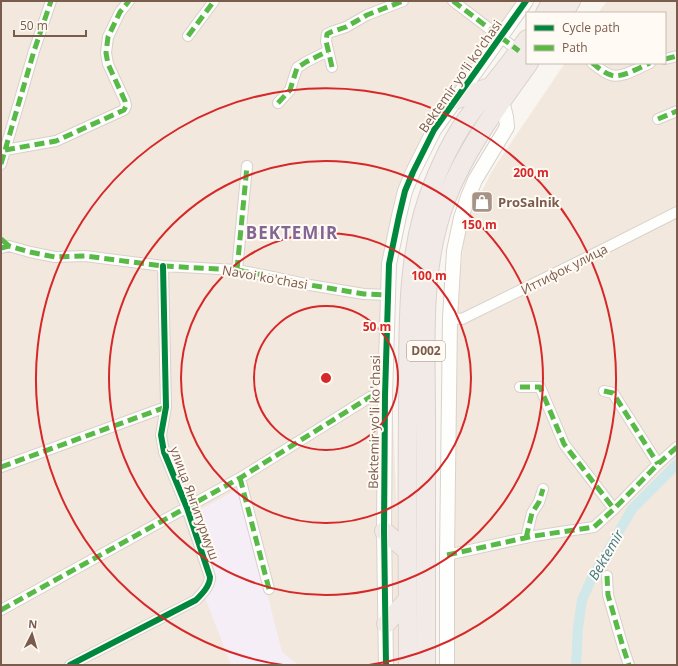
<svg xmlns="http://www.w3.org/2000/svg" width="678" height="666" font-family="'Open Sans',sans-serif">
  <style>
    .residential { fill: #f2e8de }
    .education { fill: #f6eef6 }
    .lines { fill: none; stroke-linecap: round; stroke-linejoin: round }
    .canal { stroke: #d0e8ea; stroke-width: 10 }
    .street-casing { stroke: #d7d1cb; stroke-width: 12 }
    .secondary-casing { stroke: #d9d2cb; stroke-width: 16 }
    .highway-casing { stroke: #dad1cc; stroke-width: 20 }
    .street { stroke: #fefefd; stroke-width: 10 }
    .secondary { stroke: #fefefd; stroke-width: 14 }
    .highway { stroke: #f2eae7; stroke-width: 18 }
    .quiet { stroke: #58b947; stroke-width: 5; stroke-dasharray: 10 5; stroke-linecap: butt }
    .cycleway-casing { stroke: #fffaf3; stroke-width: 8 }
    .cycleway { stroke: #00873e; stroke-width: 6 }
    .ring { fill: none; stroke: #d62828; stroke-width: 2 }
    .labels { text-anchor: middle; stroke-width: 4; stroke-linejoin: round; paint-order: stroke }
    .shield { fill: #fffaf3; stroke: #a28b7f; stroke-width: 1 }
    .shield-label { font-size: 12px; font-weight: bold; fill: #7a5c4d }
    .street-label { font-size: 13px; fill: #7a5c4d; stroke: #fffaf3 }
    .poi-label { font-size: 13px; font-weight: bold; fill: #7a5c4d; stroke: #fffaf3; text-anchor: start }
    .water-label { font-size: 14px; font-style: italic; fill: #437c86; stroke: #fffaf3 }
    .district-label { font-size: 17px; font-weight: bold; letter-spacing: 1px; fill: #846695; stroke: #fffaf3 }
    .centre { fill: #d62828; stroke: #fffaf3; stroke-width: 2 }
    .ring-label { font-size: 12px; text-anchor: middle; font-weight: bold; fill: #d62828; stroke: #fffaf3; stroke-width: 4; stroke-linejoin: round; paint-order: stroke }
  </style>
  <rect width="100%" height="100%" fill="#f9f5f0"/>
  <path class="residential" d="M 1,1 L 532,1 L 414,167 L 388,295 L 403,665 L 1,665 Z
    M 607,1 L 677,1 L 677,665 L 455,665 L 455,330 L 465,225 L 492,171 L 565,63 L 665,63 L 665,13 L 598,13 Z"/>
  <path class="education" d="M 240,488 L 282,652 L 298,665 L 231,665 L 204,595 L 212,590 L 217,578 L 192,514 Z"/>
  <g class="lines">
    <path class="canal" d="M 576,665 L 578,628 L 582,600 L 592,578 L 632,509 L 677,464"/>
    <g class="street-casing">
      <path id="street" d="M 453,1 L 519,51
        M 188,36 L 214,1
        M 665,59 L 677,56
        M 592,63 C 598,67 604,73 611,75 C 621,79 640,67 650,63
        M 332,67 L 326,41 L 327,34 L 331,32 L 346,27 L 367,15 L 403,1
        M 278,103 L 290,90 L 297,68 L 306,62 L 328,51
        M 658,119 L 677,111
        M 5,150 L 56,141 L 124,110 L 126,106 L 125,101 L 108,64 L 106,53 L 108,37 L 120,12 L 129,1
        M 1,164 L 34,51 L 51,1
        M 1,248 L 9,246 L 30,252 L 55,257 L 85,256 L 163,266 L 237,270 L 268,276 L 310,285 L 364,294 L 388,295
        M 237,270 L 247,166
        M 450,318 L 462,319 L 582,260 L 677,212
        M 520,387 L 540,387 L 564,444 L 614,509
        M 604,391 L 613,393 L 658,464
        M 1,467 L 166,407
        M 240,478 L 269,589
        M 526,538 L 532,513 L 539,502 L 543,489
        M 447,555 L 534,536 L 594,527 L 614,509 L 658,464 L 677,447
        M 607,576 L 608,595 L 623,647 L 629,665
        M 1,610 L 240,478 L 370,397 L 385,395
        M 70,665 L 196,600 C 202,594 210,586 210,577 L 187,508 L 164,452 L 161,435 L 166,407 L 163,266"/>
    </g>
    <g class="secondary-casing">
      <path id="secondary" d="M 386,665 L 384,531 L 385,395 L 389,264 L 399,216 L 405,191 L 413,172 L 434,130 L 526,1
        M 447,665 L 447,555 L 450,318 L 454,251 L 461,218 L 468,197 L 475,180 L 507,127 L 506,117 L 502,101"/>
    </g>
    <g class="highway-casing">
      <path id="highway" d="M 545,13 L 552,1
        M 564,13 L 571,1
        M 455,100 L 492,86
        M 384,531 L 407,551
        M 386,624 L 408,599
        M 408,665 C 408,582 407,500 408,417 C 409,338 403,254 435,179 C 442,162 450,145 460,129 C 480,98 506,70 527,39
        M 426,665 C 426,582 426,499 426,416 C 426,345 420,267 446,200 C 465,150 498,106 529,63"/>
    </g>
    <use href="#street" class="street"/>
    <use href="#secondary" class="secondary"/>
    <use href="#highway" class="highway"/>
    <path class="quiet" d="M 453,1 L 519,51
      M 188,36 L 214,1
      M 665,59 L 677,56
      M 592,63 C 598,67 604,73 611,75 C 621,79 640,67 650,63
      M 332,67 L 326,41 L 327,34 L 331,32 L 346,27 L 367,15 L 403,1
      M 278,103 L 290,90 L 297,68 L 306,62 L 328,51
      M 658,119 L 677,111
      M 5,150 L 56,141 L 124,110 L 126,106 L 125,101 L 108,64 L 106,53 L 108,37 L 120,12 L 129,1
      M 1,164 L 34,51 L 51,1
      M 1,239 L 9,246
      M 1,248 L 9,246 L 30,252 L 55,257 L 85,256 L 163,266 L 237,270 L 268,276 L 310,285 L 364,294 L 388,295
      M 237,270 L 247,166
      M 520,387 L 540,387 L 564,444 L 614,509
      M 604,391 L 613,393 L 658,464
      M 1,467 L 166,407
      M 240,478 L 269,589
      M 526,538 L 532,513 L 539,502 L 543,489
      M 447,555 L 534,536 L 594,527 L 614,509 L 658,464 L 677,447
      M 607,576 L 608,595 L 623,647 L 629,665
      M 1,610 L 240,478 L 370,397 L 385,395"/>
    <g class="cycleway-casing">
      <path id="cycleway" d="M 70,665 L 196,600 C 202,594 210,586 210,577 L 187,508 L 164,452 L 161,435 L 166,407 L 163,266
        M 386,665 L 384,531 L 385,395 L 389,264 L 399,216 L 405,191 L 413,172 L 434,130 L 526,1"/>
    </g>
    <use href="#cycleway" class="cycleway"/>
  </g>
  <g class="ring">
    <circle cx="326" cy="378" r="72"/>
    <circle cx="326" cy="378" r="145"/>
    <circle cx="326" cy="378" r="217"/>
    <path d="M283 665A290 290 0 1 1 369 665"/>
  </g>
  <defs>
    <g id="shop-square" transform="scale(1.15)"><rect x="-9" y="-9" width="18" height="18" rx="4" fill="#a69286" stroke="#fffaf3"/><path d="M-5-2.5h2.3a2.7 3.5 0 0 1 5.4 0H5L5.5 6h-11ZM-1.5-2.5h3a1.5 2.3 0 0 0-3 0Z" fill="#fff"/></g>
  </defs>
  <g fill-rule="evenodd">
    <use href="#shop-square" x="482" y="202"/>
  </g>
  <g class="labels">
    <rect class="shield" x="407" y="341" width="38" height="20" rx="3"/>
    <g class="shield-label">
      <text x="426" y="355">D002</text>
    </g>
    <g class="street-label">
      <text transform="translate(460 76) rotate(-55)" y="5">Bektemir yo'li ko'chasi</text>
      <text transform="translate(564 269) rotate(-27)" y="5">Иттифок улица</text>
      <text transform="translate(265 277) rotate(10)" y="5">Navoi ko'chasi</text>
      <text transform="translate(374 422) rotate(-89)" y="5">Bektemir yo'li ko'chasi</text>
      <text transform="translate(195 503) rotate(70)" y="5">улица Янгитурмуш</text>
    </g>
    <g class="poi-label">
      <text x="498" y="207">ProSalnik</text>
    </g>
    <g class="water-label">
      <text transform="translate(606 555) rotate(-60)" y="5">Bektemir</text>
    </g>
    <g class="district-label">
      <text x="292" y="239">BEKTEMIR</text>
    </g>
  </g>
  <circle cx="326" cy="378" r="6" class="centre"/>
  <g class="ring-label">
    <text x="531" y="177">200 m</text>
    <text x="479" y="229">150 m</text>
    <text x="429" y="280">100 m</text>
    <text x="377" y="331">50 m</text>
  </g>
  <rect width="678" height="666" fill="none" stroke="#7a5c4d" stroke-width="4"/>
  <rect x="526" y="12" width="140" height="52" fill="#fffaf3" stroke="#cabbb1"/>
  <rect x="534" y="25" width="20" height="6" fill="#00873e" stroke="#cabbb1"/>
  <text x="562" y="32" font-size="12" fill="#7a5c4d">Cycle path</text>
  <rect x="534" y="45" width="20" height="6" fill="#58b947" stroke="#cabbb1"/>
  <text x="562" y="52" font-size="12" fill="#7a5c4d">Path</text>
  <g transform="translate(32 634) rotate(5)" stroke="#fffaf3" stroke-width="3" paint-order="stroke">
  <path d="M0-3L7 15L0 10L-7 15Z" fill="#7a5c4d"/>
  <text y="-6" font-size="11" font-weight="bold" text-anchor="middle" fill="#7a5c4d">N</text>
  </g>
  <path d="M14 30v6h72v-6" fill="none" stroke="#7a5c4d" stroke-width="2"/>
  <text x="20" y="30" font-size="12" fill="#7a5c4d" stroke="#fffaf3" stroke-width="3" paint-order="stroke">50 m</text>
</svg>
